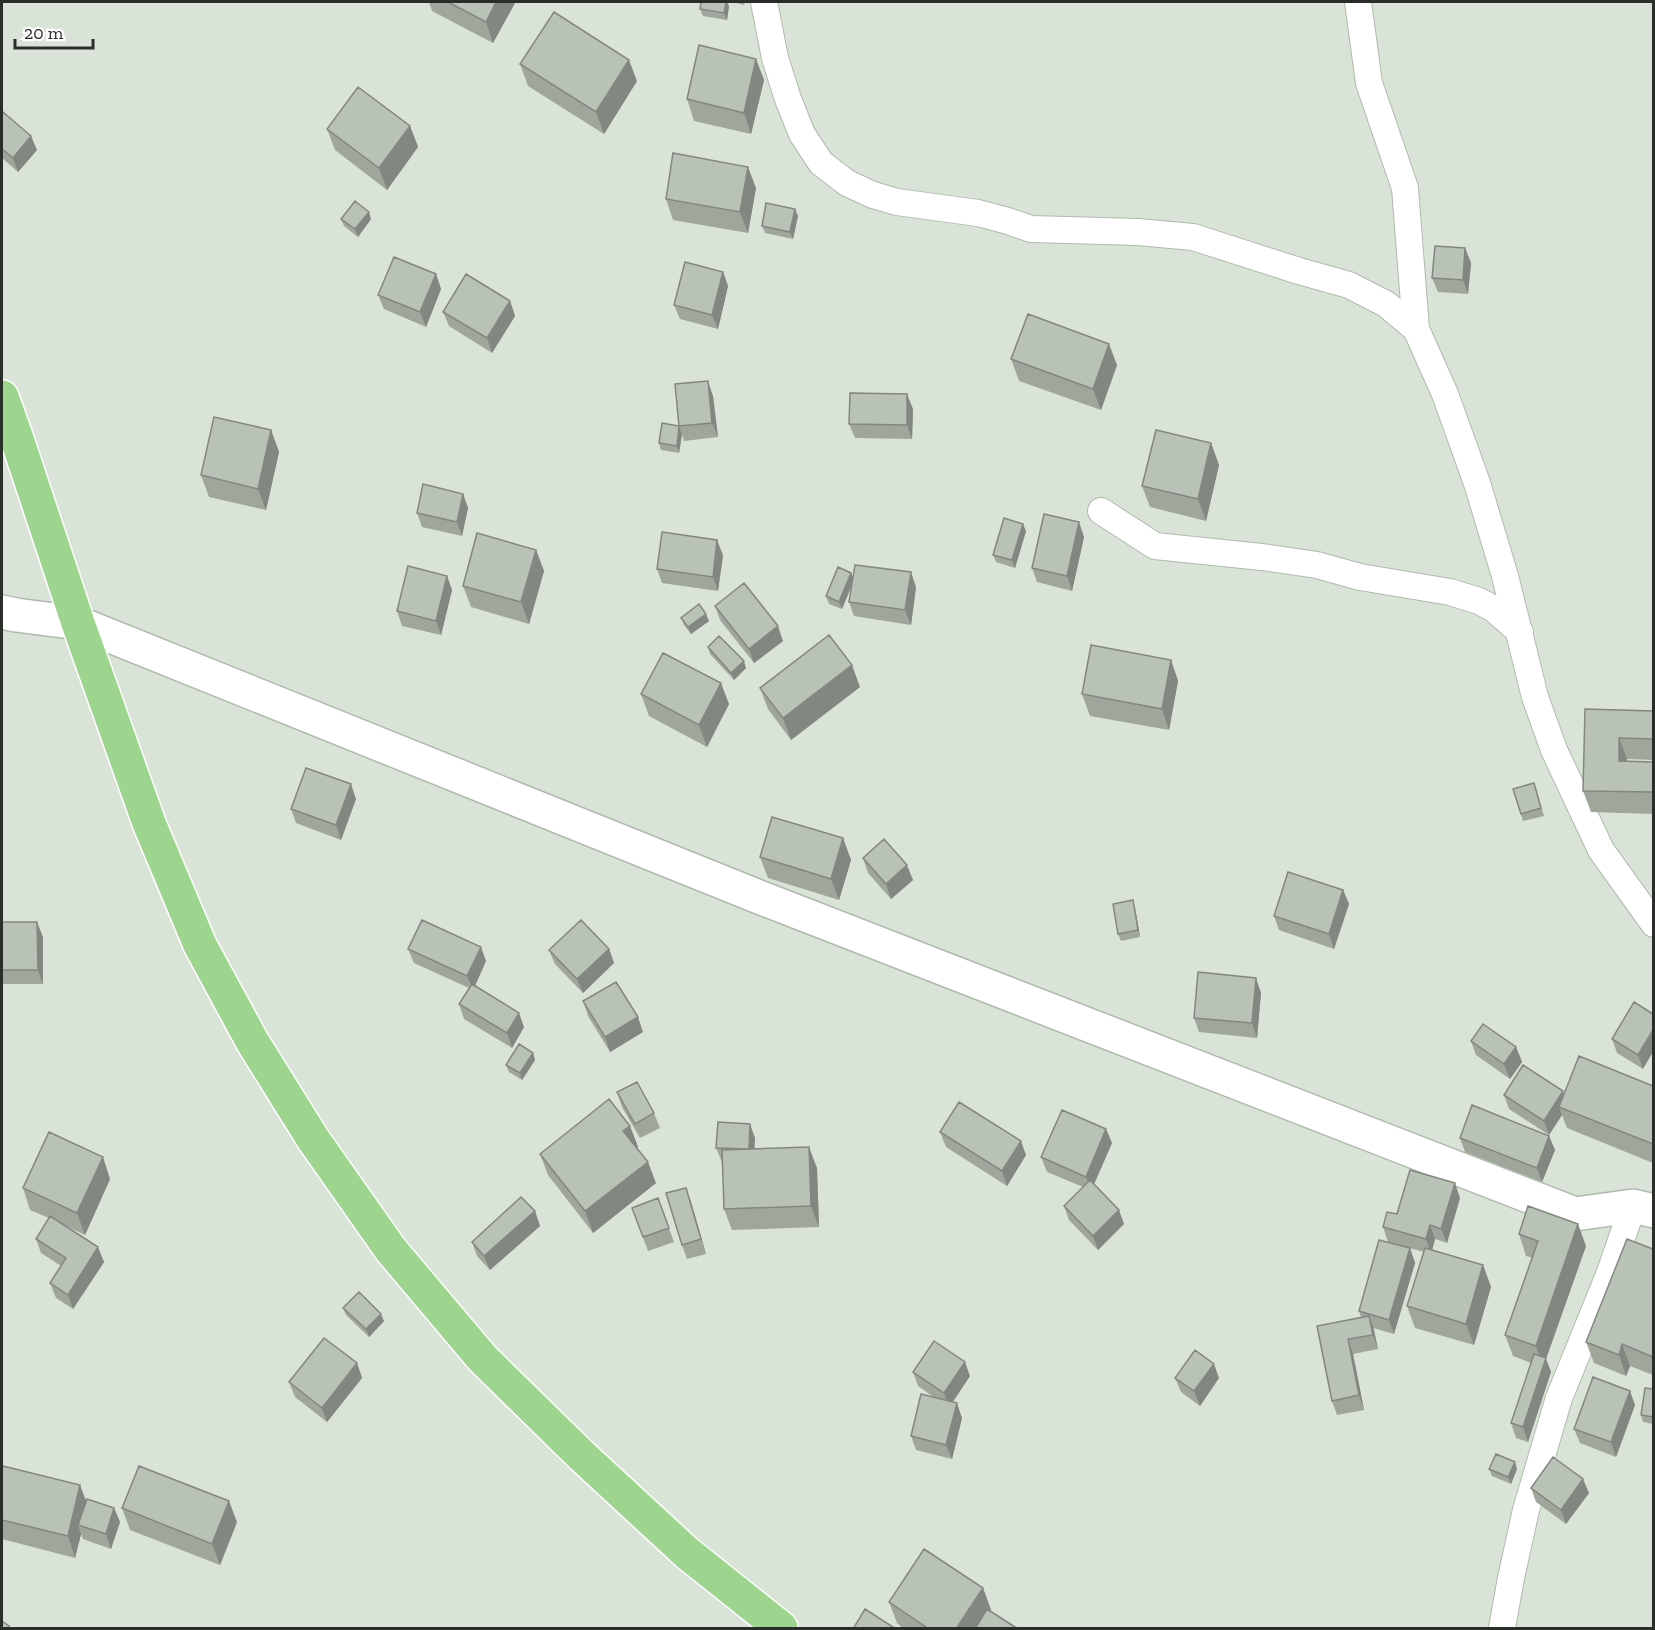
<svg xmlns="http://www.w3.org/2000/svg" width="1655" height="1630" font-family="'Zilla Slab',serif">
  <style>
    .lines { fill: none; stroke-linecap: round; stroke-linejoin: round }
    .minor-casing { stroke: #b0baae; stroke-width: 28 }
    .tertiary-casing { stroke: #b0baae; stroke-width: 36 }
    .primary-casing { stroke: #fff; stroke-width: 36 }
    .minor { stroke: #fff; stroke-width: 26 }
    .tertiary { stroke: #fff; stroke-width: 33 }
    .primary { stroke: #9dd48e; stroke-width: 33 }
    .wall { fill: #9fa79d }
    .shaded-wall { fill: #82887f }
    .building { fill: #b9c2b6; stroke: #82887f; stroke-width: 1.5 }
  </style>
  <rect width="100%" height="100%" fill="#d9e3d7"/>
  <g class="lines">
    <g class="minor-casing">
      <path id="minor" d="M 764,2 L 775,58 L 788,99 L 802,134 L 821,163 L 847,183 L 873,195 L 897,202 L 978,213 L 1008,221 L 1031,229 L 1138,232 L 1193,237 L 1299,271 L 1349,285 L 1386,304 L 1416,329 L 1445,394 L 1477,483 L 1505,576 L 1535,697 L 1554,750 L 1601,850 L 1654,924
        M 1358,2 L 1369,83 L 1405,188 L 1416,329
        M 1101,511 L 1155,546 L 1262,557 L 1317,565 L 1360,577 L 1450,592 L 1479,601 L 1494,609 L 1520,632
        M 1502,1628 L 1511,1578 L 1526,1510 L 1559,1398 L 1609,1275 L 1633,1206"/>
    </g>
    <g class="tertiary-casing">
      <path id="tertiary" d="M 2,612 L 16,615 L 78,623 L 759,897 L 1575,1214 L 1633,1206 L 1654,1211"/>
    </g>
    <g class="primary-casing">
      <path id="primary" d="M 2,397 L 16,436 L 78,623 L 149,823 L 200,945 L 252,1041 L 313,1139 L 391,1250 L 483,1359 L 582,1456 L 687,1553 L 781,1628"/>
    </g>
    <use href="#minor" class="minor"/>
    <use href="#tertiary" class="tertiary"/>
    <use href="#primary" class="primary"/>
  </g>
  <path class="wall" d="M 429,2 L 514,2 L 515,3 L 493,43 L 432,11 Z
    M 732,2 L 745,2 L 744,5 Z
    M 729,6 L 727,20 L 703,16 L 700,9 Z
    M 756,59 L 764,80 L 751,134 L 694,121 L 687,99 Z
    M 520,64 L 637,81 L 604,134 L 528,86 Z
    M 2,115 L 37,150 L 18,172 L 2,158 Z
    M 410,126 L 418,147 L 387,190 L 335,150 L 327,129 Z
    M 756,188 L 748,233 L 673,220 L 666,199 Z
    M 798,216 L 793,239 L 765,233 L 762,226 Z
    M 341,219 L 371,219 L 358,237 L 344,226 Z
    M 1465,248 L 1471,263 L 1468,294 L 1438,292 L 1432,278 Z
    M 723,272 L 728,286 L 718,329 L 680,319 L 674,305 Z
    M 436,274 L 441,289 L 426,327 L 384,309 L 378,295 Z
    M 510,301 L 515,316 L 492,353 L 449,326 L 443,312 Z
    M 1011,359 L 1117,365 L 1101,410 L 1019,381 Z
    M 713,396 L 718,437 L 684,441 L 682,434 L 679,453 L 661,450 L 659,443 Z
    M 913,409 L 912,439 L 855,438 L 849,424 Z
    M 271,430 L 279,452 L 266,510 L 209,497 L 201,475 Z
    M 1211,443 L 1219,465 L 1206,521 L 1150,507 L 1142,486 Z
    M 463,494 L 468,508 L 462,536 L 422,527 L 417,513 Z
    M 1026,531 L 1015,568 L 996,562 L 993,555 Z
    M 1084,537 L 1072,591 L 1037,582 L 1032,568 Z
    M 536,550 L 544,571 L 529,624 L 471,607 L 463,586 Z
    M 723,555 L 718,591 L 662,583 L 657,569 Z
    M 851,573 L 853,577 L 916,587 L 911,625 L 854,616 L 849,602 L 852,585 L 842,609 L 829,604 L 826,596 Z
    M 447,576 L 452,590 L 441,635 L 402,626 L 397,611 Z
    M 715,606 L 783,641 L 754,663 L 720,620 Z
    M 681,618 L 709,621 L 691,634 L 684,625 Z
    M 708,647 L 746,668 L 734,680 L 710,654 Z
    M 1171,660 L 1178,681 L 1169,730 L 1090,716 L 1082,694 Z
    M 860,687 L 791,740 L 768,709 L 760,688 Z
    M 641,694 L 729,704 L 707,747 L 649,716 Z
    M 1585,709 L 1653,711 L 1653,760 L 1627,759 L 1627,762 L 1653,762 L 1653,814 L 1591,812 L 1583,791 Z
    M 1534,783 L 1544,816 L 1523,821 L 1521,814 Z
    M 356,799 L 341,840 L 296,823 L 291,809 Z
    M 843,838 L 851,860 L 839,900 L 768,878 L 760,857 Z
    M 863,858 L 913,880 L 891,899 L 868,873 Z
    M 1343,890 L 1349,904 L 1334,949 L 1279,930 L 1274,916 Z
    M 1135,908 L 1140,937 L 1121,941 L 1118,934 Z
    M 2,922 L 43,937 L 43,984 L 2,984 Z
    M 408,949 L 486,961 L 475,986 L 524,1027 L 512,1048 L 464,1019 L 459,1004 L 469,988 L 414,963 Z
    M 609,949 L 614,963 L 583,993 L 555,964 L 549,950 Z
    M 1261,993 L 1257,1038 L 1199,1032 L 1194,1018 Z
    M 583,1001 L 643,1032 L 610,1052 L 588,1016 Z
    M 1653,1014 L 1643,1069 L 1617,1053 L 1612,1039 Z
    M 1471,1041 L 1516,1047 L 1522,1062 L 1510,1079 L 1476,1055 Z
    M 533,1053 L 535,1060 L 522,1080 L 509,1072 L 506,1065 Z
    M 1653,1086 L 1653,1163 L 1567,1128 L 1562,1115 L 1549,1135 L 1509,1109 L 1504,1095 L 1564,1094 Z
    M 617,1092 L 654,1113 L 660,1128 L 640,1138 L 622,1107 Z
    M 630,1126 L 638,1147 L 637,1148 L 656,1183 L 593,1233 L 548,1175 L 540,1154 Z
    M 1106,1129 L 1112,1143 L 1094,1184 L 1124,1224 L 1098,1250 L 1069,1220 L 1064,1206 L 1083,1187 L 1047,1172 L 1041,1157 Z
    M 940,1132 L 1026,1155 L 1007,1186 L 946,1147 Z
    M 1549,1136 L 1555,1150 L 1542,1182 L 1465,1152 L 1460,1138 Z
    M 755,1138 L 754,1149 L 817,1168 L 819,1227 L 732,1230 L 724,1209 L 723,1162 L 722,1162 L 716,1148 Z
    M 110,1179 L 85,1235 L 64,1225 L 104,1262 L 73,1309 L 56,1298 L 50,1283 L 61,1266 L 41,1253 L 36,1239 L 49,1218 L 30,1210 L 23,1188 Z
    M 686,1188 L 691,1202 L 706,1254 L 687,1259 L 682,1245 Z
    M 658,1198 L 674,1242 L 648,1251 L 632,1208 Z
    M 1460,1198 L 1447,1243 L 1435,1239 L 1432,1250 L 1483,1265 L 1491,1287 L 1474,1345 L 1415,1328 L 1407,1306 L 1424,1252 L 1388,1242 L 1383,1227 Z
    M 535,1211 L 540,1226 L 490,1270 L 477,1256 L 472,1242 Z
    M 1519,1234 L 1586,1246 L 1546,1359 L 1551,1372 L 1528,1442 L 1516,1438 L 1511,1423 L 1531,1363 L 1513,1356 L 1505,1335 L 1533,1258 L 1526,1256 Z
    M 1410,1248 L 1415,1263 L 1394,1334 L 1373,1328 L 1378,1349 L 1353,1354 L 1364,1410 L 1337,1415 L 1332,1401 L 1317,1326 L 1361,1317 L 1359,1311 Z
    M 1653,1249 L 1653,1375 L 1630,1366 L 1626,1376 L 1594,1363 L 1586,1342 Z
    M 343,1308 L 384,1321 L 369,1337 L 346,1315 Z
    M 357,1363 L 362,1378 L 327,1422 L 295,1397 L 289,1382 Z
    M 913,1372 L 970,1376 L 953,1402 L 962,1418 L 952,1459 L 916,1450 L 911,1436 L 935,1398 L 918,1386 Z
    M 1175,1378 L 1219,1378 L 1200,1406 L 1181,1392 Z
    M 1653,1389 L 1653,1424 L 1643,1422 L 1641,1415 Z
    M 1635,1405 L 1616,1457 L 1580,1443 L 1574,1429 Z
    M 1489,1469 L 1517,1469 L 1511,1484 L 1492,1476 Z
    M 2,1471 L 86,1502 L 114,1508 L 120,1522 L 111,1549 L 83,1539 L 81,1534 L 75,1558 L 2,1539 Z
    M 1531,1488 L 1589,1493 L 1566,1524 L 1536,1502 Z
    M 122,1508 L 237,1522 L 220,1565 L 130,1530 Z
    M 983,1588 L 991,1610 L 990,1611 L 1018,1629 L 904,1629 L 897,1623 L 889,1602 Z"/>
  <path class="shaded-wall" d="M 496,2 L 514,2 L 515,3 L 493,43 L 486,22 Z
    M 726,2 L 727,2 L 729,6 L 727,20 L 724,13 Z
    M 756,59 L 764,80 L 751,134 L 744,113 Z
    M 629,60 L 637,81 L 604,134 L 596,112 Z
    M 410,126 L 418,147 L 387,190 L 379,168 Z
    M 31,136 L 37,150 L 18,172 L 13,158 Z
    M 748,167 L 756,188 L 748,233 L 740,212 Z
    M 795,209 L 798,216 L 793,239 L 790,232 Z
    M 369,212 L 371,219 L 358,237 L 355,229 Z
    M 1465,248 L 1471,263 L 1468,294 L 1463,280 Z
    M 723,272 L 728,286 L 718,329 L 712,315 Z
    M 436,274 L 441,289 L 426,327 L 420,312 Z
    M 510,301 L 515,316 L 492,353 L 487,338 Z
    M 1109,344 L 1117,365 L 1101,410 L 1093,389 Z
    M 708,381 L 713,396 L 718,437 L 712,423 Z
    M 907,394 L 913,409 L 912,439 L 907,425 Z
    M 679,427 L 682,434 L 679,453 L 677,446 Z
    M 271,430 L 279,452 L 266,510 L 258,489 Z
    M 1211,443 L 1219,465 L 1206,521 L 1198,499 Z
    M 463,494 L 468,508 L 462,536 L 457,522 Z
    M 1079,522 L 1084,537 L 1072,591 L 1067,576 Z
    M 1023,524 L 1026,531 L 1015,568 L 1012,560 Z
    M 717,540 L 723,555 L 718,591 L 713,577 Z
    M 536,550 L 544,571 L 529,624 L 521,602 Z
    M 911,572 L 916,587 L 911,625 L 905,610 Z
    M 851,573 L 854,580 L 842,609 L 839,602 Z
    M 447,576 L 452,590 L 441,635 L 436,621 Z
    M 706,614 L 709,621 L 691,634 L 688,627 Z
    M 778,626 L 783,641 L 754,663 L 749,649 Z
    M 1171,660 L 1178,681 L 1169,730 L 1162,709 Z
    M 744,661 L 746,668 L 734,680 L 731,673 Z
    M 852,665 L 860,687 L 791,740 L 783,718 Z
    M 721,683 L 729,704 L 707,747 L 699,725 Z
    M 1619,738 L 1627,759 L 1627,783 L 1619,761 Z
    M 351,784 L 356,799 L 341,840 L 336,825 Z
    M 843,838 L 851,860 L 839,900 L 831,879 Z
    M 907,865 L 913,880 L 891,899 L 886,884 Z
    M 1343,890 L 1349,904 L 1334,949 L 1329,934 Z
    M 1133,900 L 1135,908 L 1140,937 L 1138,930 Z
    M 37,922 L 43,937 L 43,984 L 38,970 Z
    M 481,947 L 486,961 L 473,990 L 467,976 Z
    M 609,949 L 614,963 L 583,993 L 577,979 Z
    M 1256,978 L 1261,993 L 1257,1038 L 1252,1023 Z
    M 519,1013 L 524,1027 L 512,1048 L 507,1033 Z
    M 638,1017 L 643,1032 L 610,1052 L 605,1037 Z
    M 1653,1030 L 1653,1052 L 1643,1069 L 1638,1055 Z
    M 1516,1047 L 1522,1062 L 1510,1079 L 1504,1064 Z
    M 533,1053 L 535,1060 L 522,1080 L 520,1073 Z
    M 1563,1091 L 1568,1106 L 1559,1107 L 1562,1115 L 1549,1135 L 1544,1121 Z
    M 750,1124 L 755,1138 L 754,1164 L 749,1150 Z
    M 630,1126 L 638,1147 L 631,1152 L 623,1131 Z
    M 1106,1129 L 1112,1143 L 1091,1191 L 1086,1177 Z
    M 1549,1136 L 1555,1150 L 1542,1182 L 1537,1168 Z
    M 1021,1141 L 1026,1155 L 1007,1186 L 1002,1171 Z
    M 809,1147 L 817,1168 L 819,1227 L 811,1206 Z
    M 103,1157 L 110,1179 L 85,1235 L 77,1213 Z
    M 648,1162 L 656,1183 L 593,1233 L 585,1211 Z
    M 1455,1183 L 1460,1198 L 1447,1243 L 1441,1229 Z
    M 686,1188 L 691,1202 L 706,1254 L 701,1239 Z
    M 1119,1210 L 1124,1224 L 1098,1250 L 1093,1236 Z
    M 535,1211 L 540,1226 L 490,1270 L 484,1256 Z
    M 1578,1224 L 1586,1246 L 1546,1359 L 1551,1372 L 1528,1442 L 1523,1427 L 1543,1366 L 1536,1346 Z
    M 1430,1225 L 1435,1239 L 1431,1254 L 1426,1239 Z
    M 98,1247 L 104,1262 L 73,1309 L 68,1295 Z
    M 1410,1248 L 1415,1263 L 1394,1334 L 1389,1320 Z
    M 1483,1265 L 1491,1287 L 1474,1345 L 1466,1324 Z
    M 381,1314 L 384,1321 L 369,1337 L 366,1329 Z
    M 1369,1316 L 1374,1330 L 1378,1349 L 1373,1335 Z
    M 1348,1339 L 1353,1354 L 1364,1410 L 1359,1395 Z
    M 1622,1344 L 1630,1366 L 1626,1376 L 1619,1355 Z
    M 965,1362 L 970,1376 L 949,1407 L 944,1393 Z
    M 357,1363 L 362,1378 L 327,1422 L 322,1408 Z
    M 1214,1364 L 1219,1378 L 1200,1406 L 1194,1391 Z
    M 1630,1391 L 1635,1405 L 1616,1457 L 1611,1442 Z
    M 957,1403 L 962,1418 L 952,1459 L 946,1445 Z
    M 1515,1462 L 1517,1469 L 1511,1484 L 1508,1477 Z
    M 1583,1479 L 1589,1493 L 1566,1524 L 1561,1510 Z
    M 80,1485 L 88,1506 L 78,1525 L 81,1534 L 75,1558 L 68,1536 Z
    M 229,1501 L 237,1522 L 220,1565 L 212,1544 Z
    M 114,1508 L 120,1522 L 111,1549 L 106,1534 Z
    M 983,1588 L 991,1610 L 978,1629 L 956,1629 Z"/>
  <path class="building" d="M 448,2 L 496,2 L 486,22 Z
    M 701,2 L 726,2 L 724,13 L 700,9 Z
    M 554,12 L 629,60 L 596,112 L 520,64 Z
    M 699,45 L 756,59 L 744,113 L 687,99 Z
    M 358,87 L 410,126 L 379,168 L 327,129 Z
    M 3,112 L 31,136 L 13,158 L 2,149 L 2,115 Z
    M 673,153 L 748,167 L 740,212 L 666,199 Z
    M 355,201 L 369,212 L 355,229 L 341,219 Z
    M 766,203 L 795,209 L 790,232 L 762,226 Z
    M 1435,246 L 1465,248 L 1463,280 L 1432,278 Z
    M 394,257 L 436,274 L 420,312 L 378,295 Z
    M 685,262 L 723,272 L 712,315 L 674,305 Z
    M 466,274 L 510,301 L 487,338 L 443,312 Z
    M 1028,314 L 1109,344 L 1093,389 L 1011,359 Z
    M 708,381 L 712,423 L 679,426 L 675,384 Z
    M 850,393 L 907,394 L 907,425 L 849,424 Z
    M 214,417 L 271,430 L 258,489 L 201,475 Z
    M 662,423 L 679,426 L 677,446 L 659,443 Z
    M 1156,430 L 1211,443 L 1198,499 L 1142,486 Z
    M 423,484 L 463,494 L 457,522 L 417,513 Z
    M 1044,514 L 1079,522 L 1067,576 L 1032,568 Z
    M 1004,518 L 1023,524 L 1012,560 L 993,555 Z
    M 662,532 L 717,540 L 713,577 L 657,569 Z
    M 477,533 L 536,550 L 521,602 L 463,586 Z
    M 855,565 L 911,572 L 905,610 L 849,602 Z
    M 408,566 L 447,576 L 436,621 L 397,611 Z
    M 838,567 L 851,573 L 839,602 L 826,596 Z
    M 744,583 L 778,626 L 749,649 L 715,606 Z
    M 699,604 L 706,614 L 688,627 L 681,618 Z
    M 829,635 L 852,665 L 783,718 L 760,688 Z
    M 719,636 L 744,661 L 731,673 L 708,647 Z
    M 1091,645 L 1171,660 L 1162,709 L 1082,694 Z
    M 663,653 L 721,683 L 699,725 L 641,694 Z
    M 1585,709 L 1653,711 L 1653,739 L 1619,738 L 1619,761 L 1653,762 L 1653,792 L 1583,791 Z
    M 306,768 L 351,784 L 336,825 L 291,809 Z
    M 1534,783 L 1541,808 L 1521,814 L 1513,789 Z
    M 772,817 L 843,838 L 831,879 L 760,857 Z
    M 884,839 L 907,865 L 886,884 L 863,858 Z
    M 1288,872 L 1343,890 L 1329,934 L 1274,916 Z
    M 1133,900 L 1138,930 L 1118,934 L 1113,904 Z
    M 422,920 L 481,947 L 467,976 L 408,949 Z
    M 581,920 L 609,949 L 577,979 L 549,950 Z
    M 2,922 L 37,922 L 38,970 L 2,970 Z
    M 1198,972 L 1256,978 L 1252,1023 L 1194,1018 Z
    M 616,982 L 638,1017 L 605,1037 L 583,1001 Z
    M 472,984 L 519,1013 L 507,1033 L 459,1004 Z
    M 1634,1002 L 1653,1014 L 1653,1030 L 1638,1055 L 1612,1039 Z
    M 1483,1024 L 1516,1047 L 1504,1064 L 1471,1041 Z
    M 519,1044 L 533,1053 L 520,1073 L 506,1065 Z
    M 1579,1056 L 1653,1086 L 1653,1144 L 1559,1107 Z
    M 1523,1065 L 1563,1091 L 1544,1121 L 1504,1095 Z
    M 637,1082 L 654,1113 L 635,1124 L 617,1092 Z
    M 609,1099 L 630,1126 L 623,1131 L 648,1162 L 585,1211 L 540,1154 Z
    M 959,1102 L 1021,1141 L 1002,1171 L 940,1132 Z
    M 1472,1105 L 1549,1136 L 1537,1168 L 1460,1138 Z
    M 1062,1110 L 1106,1129 L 1086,1177 L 1041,1157 Z
    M 718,1122 L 750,1124 L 749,1149 L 716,1148 Z
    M 49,1132 L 103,1157 L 77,1213 L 23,1188 Z
    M 809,1147 L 811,1206 L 724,1209 L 722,1150 Z
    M 1410,1170 L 1455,1183 L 1441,1229 L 1430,1225 L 1426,1239 L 1383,1227 L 1387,1212 L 1397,1214 Z
    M 1090,1180 L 1119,1210 L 1093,1236 L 1064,1206 Z
    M 686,1188 L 701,1239 L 682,1245 L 666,1193 Z
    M 521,1197 L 535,1211 L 484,1256 L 472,1242 Z
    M 658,1198 L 669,1228 L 643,1237 L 632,1208 Z
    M 1528,1206 L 1578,1224 L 1536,1346 L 1505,1335 L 1538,1241 L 1519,1234 Z
    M 50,1216 L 98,1247 L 68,1295 L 50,1283 L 66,1258 L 36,1239 Z
    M 1627,1239 L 1653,1249 L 1653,1357 L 1622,1344 L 1619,1355 L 1586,1342 Z
    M 1379,1240 L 1410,1248 L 1389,1320 L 1359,1311 Z
    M 1425,1248 L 1483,1265 L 1466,1324 L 1407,1306 Z
    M 359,1292 L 381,1314 L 366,1329 L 343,1308 Z
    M 1369,1316 L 1373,1335 L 1348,1339 L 1359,1395 L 1332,1401 L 1317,1326 Z
    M 324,1338 L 357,1363 L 322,1408 L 289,1382 Z
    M 934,1341 L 965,1362 L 944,1393 L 913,1372 Z
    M 1195,1350 L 1214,1364 L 1194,1391 L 1175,1378 Z
    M 1534,1354 L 1546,1358 L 1523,1427 L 1511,1423 Z
    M 1593,1377 L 1630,1391 L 1611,1442 L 1574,1429 Z
    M 1645,1388 L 1653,1389 L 1653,1417 L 1641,1415 Z
    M 921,1394 L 957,1403 L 946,1445 L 911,1436 Z
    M 1496,1454 L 1515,1462 L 1508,1477 L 1489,1469 Z
    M 1553,1457 L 1583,1479 L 1561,1510 L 1531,1488 Z
    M 3,1466 L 80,1485 L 68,1536 L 2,1520 L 2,1471 Z
    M 139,1466 L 229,1501 L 212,1544 L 122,1508 Z
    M 87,1499 L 114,1508 L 106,1534 L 78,1525 Z
    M 924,1549 L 983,1588 L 956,1629 L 929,1629 L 889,1602 Z
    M 865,1609 L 896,1629 L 853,1629 Z
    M 987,1609 L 1018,1629 L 975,1629 Z
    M 2,1621 L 9,1626 L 7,1629 L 2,1629 Z"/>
  <rect width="1655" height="1630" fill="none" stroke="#2a2e29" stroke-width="6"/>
  <path d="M15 39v9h78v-9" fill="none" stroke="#2a2e29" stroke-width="3"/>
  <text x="24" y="39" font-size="18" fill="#2a2e29" stroke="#ffffff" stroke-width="4.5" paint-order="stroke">20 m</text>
</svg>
